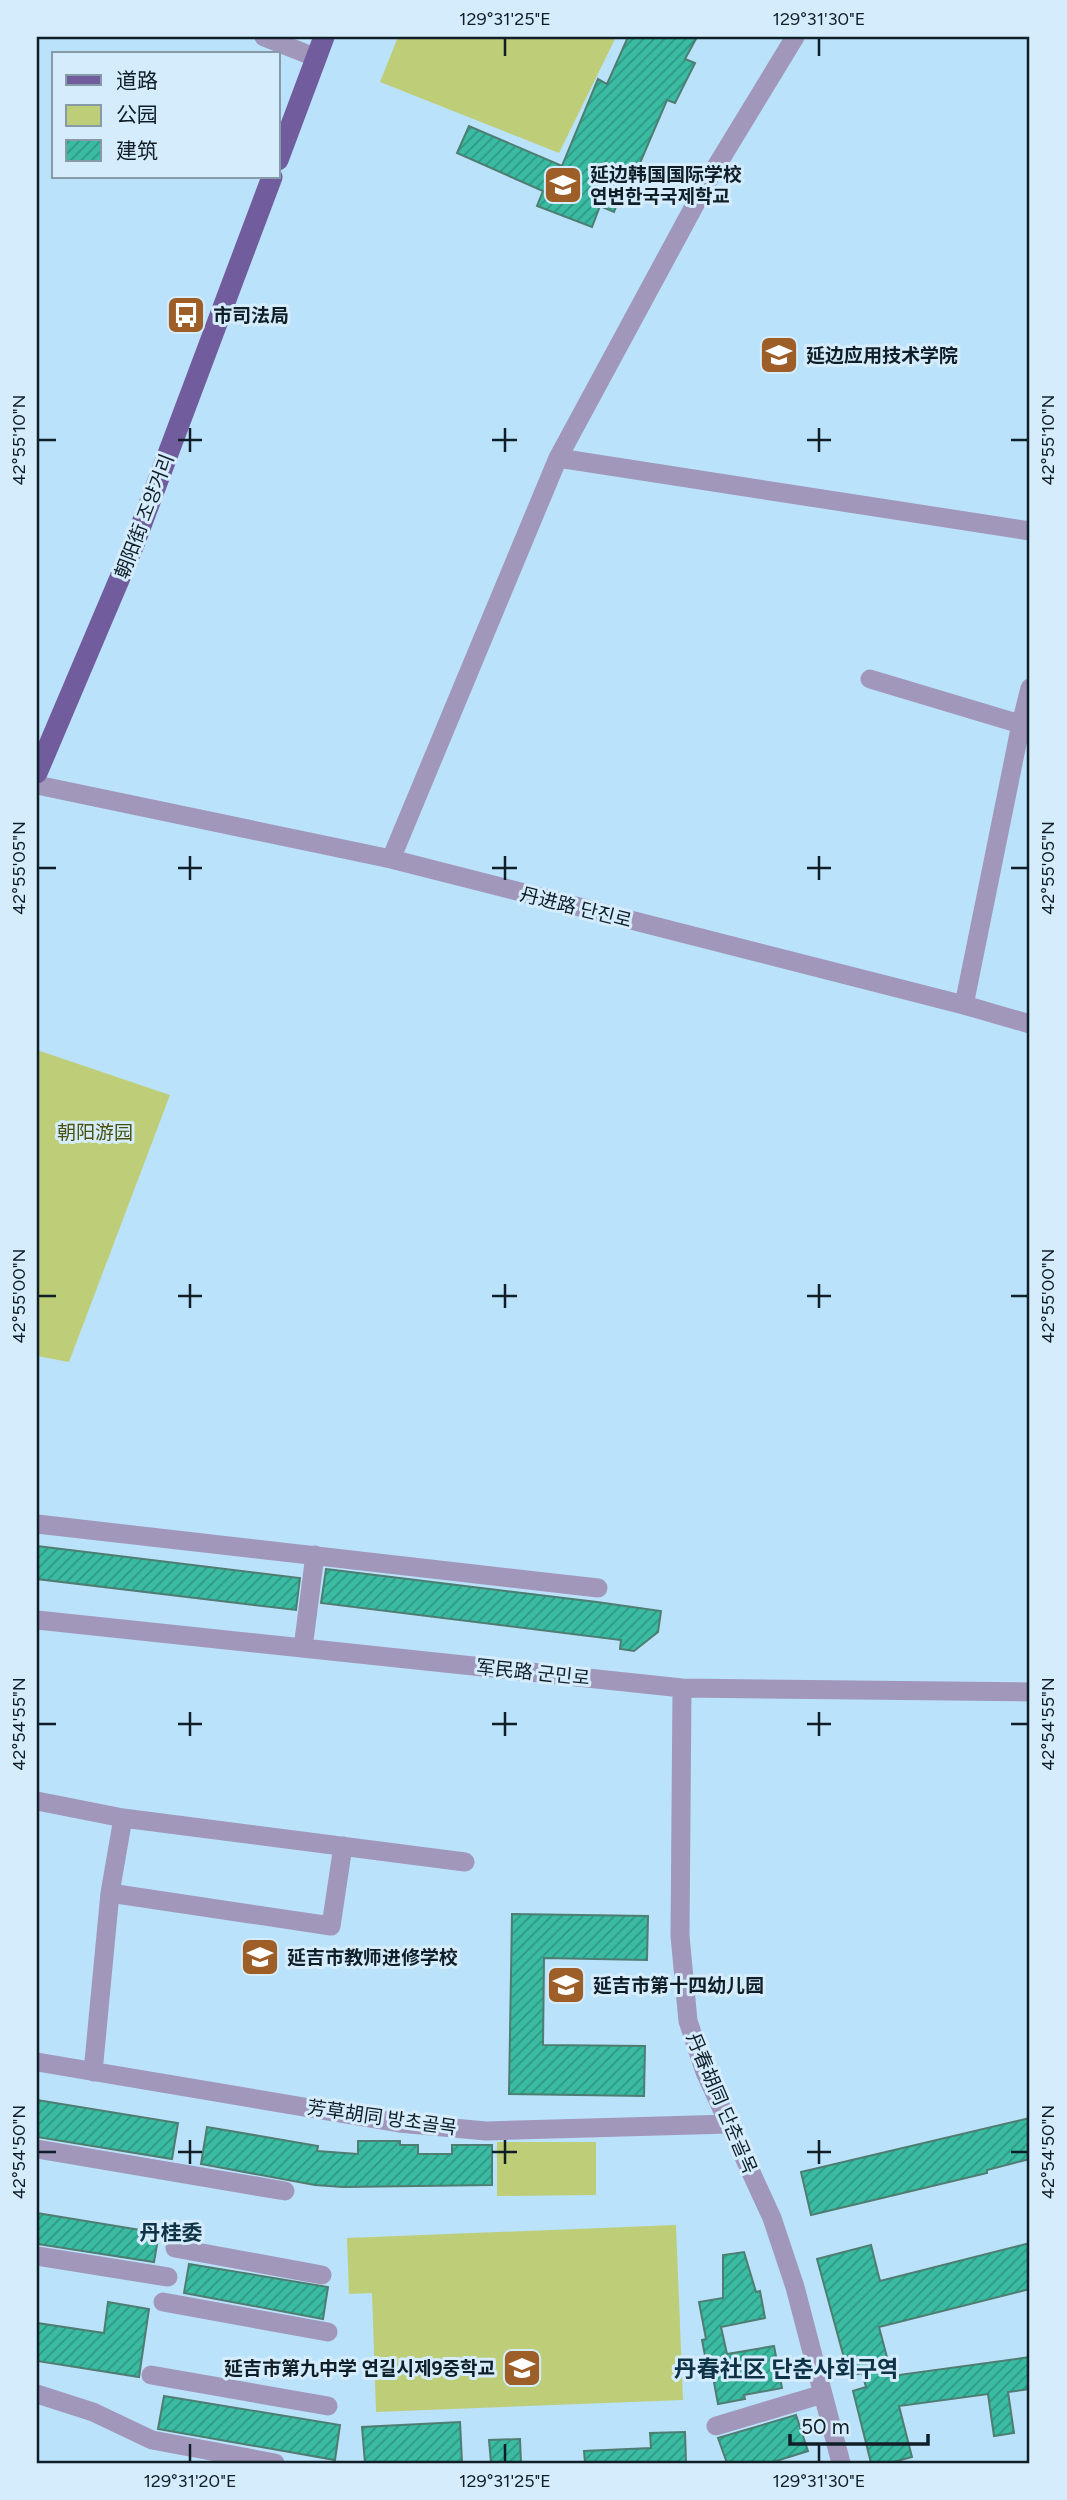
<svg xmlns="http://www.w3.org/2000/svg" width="1067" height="2500" font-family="Figtree,'Noto Sans SC','Noto Sans KR',sans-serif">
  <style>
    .park { fill: #becd78 }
    .building { fill: url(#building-hatch); stroke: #4e7d71; stroke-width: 2 }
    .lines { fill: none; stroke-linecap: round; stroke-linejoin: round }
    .minor { stroke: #a197bb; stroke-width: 19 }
    .major { stroke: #715d9d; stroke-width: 21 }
    .ticks { fill: none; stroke: #101e27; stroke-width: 2.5 }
    .labels { text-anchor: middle; stroke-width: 6; stroke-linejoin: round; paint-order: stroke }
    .poi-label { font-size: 19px; font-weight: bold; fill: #101e27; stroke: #d5ecfc; text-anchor: start }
    .street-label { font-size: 19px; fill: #101e27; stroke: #d5ecfc }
    .park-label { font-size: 19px; fill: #48510d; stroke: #d5ecfc }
    .neighbourhood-label { font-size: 21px; font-weight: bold; fill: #0e3246; stroke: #d5ecfc }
    .quarter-label { font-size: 23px; font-weight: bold; fill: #0e3246; stroke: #d5ecfc }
    .neatline { fill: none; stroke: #101e27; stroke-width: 2.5 }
    .ticks-label { font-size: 18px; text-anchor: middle; fill: #101e27 }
  </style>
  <defs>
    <pattern id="building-hatch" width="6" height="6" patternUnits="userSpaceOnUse" patternTransform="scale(1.75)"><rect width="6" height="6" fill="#3abba2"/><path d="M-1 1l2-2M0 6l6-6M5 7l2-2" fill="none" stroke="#2f9784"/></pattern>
  </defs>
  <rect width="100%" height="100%" fill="#bbe2fb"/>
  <path class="park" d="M 398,37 L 616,37 L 559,153 L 380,82 Z
    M 37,1050 L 170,1095 L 69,1362 L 37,1356 Z
    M 497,2142 L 596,2142 L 596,2195 L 497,2196 Z
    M 676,2225 L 683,2400 L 376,2412 L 372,2293 L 349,2294 L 347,2238 Z"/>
  <path class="building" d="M 628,37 L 697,37 L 685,59 L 695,63 L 675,103 L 667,100 L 637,170 L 631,168 L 614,212 L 600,206 L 592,227 L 537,206 L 543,191 L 457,153 L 469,126 L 562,166 L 598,79 L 607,84 Z
    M 37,1546 L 300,1578 L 296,1610 L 37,1579 Z
    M 326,1569 L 597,1602 L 661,1611 L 658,1632 L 634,1651 L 620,1649 L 621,1640 L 321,1603 Z
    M 512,1914 L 648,1916 L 647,1960 L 544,1958 L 543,2045 L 645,2046 L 644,2096 L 509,2094 Z
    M 37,2100 L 178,2123 L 172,2159 L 37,2137 Z
    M 1030,2118 L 1030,2159 L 987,2170 L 987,2173 L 811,2215 L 801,2172 Z
    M 207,2127 L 318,2146 L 317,2151 L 358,2154 L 358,2141 L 400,2141 L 400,2145 L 418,2145 L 418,2154 L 452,2154 L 452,2145 L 492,2145 L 492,2185 L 343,2187 L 315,2185 L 201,2164 Z
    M 37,2213 L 159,2233 L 154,2262 L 37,2244 Z
    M 1030,2243 L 1030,2289 L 879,2327 L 892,2376 L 1030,2357 L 1030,2389 L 1008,2392 L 1014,2433 L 994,2436 L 988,2394 L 899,2406 L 912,2457 L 889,2463 L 871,2463 L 853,2391 L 866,2387 L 862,2373 L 849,2376 L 817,2259 L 871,2245 L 880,2281 Z
    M 744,2252 L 756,2292 L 760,2291 L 765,2318 L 721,2327 L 727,2354 L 774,2346 L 782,2388 L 744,2395 L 745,2399 L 718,2404 L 710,2360 L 706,2361 L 702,2340 L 706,2339 L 699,2302 L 723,2298 L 723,2255 Z
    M 189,2264 L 328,2287 L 323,2319 L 184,2293 Z
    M 108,2302 L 149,2309 L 139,2377 L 37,2361 L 37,2323 L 104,2333 Z
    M 164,2396 L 340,2425 L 335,2460 L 158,2429 Z
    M 796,2415 L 808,2451 L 770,2463 L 727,2463 L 718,2438 Z
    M 460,2422 L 462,2462 L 365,2463 L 362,2427 Z
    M 685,2432 L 686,2463 L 585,2463 L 584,2451 L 651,2448 L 650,2433 Z
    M 520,2439 L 521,2463 L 491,2463 L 489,2440 Z"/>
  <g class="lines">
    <path class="minor" d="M 264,37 L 317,58
      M 558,458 L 1030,531
      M 870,679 L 1030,727
      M 37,785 L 391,859 L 964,1005 L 1030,1024
      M 391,859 L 558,458 L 711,175 L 795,37
      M 964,1005 L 1021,724 L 1030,688
      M 37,1524 L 598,1588
      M 37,1620 L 682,1688 L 1030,1692
      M 303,1648 L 315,1555
      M 682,1688 L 680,1936 L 688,2021 L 705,2072 L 772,2218 L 795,2287 L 841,2463
      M 37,1801 L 123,1818 L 465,1862
      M 110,1893 L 331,1926 L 343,1846
      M 37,2062 L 399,2123 L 486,2131 L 730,2124
      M 93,2072 L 110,1893 L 123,1818
      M 37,2149 L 285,2191
      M 175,2248 L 322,2275
      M 37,2256 L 168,2277
      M 163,2302 L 328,2332
      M 151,2375 L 328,2406
      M 37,2394 L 93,2412 L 152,2440 L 275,2463
      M 716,2426 L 823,2394"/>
    <path class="major" d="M 278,160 L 324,37
      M 37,773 L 133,547 L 272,177"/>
  </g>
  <path class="ticks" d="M 505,38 L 505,56M 819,38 L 819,56M 190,428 L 190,452M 505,428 L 505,452M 819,428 L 819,452M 38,440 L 56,440M 178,440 L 202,440M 492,440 L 517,440M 807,440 L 831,440M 1011,440 L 1028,440M 190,856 L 190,880M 505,856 L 505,880M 819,856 L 819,880M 38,868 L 56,868M 178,868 L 202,868M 492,868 L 517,868M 807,868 L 831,868M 1011,868 L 1028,868M 190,1284 L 190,1308M 505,1284 L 505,1308M 819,1284 L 819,1308M 38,1296 L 56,1296M 178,1296 L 202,1296M 492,1296 L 517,1296M 807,1296 L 831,1296M 1011,1296 L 1028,1296M 190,1712 L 190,1736M 505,1712 L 505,1736M 819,1712 L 819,1736M 38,1724 L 56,1724M 178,1724 L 202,1724M 492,1724 L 517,1724M 807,1724 L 831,1724M 1011,1724 L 1028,1724M 190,2140 L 190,2164M 505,2140 L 505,2164M 819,2140 L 819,2164M 38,2152 L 56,2152M 178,2152 L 202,2152M 492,2152 L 517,2152M 807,2152 L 831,2152M 1011,2152 L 1028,2152M 190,2444 L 190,2462M 505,2444 L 505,2462M 819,2444 L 819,2462"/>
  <defs>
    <g id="school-square" transform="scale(2.0125)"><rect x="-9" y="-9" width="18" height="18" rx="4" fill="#9e5e28" stroke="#d5ecfc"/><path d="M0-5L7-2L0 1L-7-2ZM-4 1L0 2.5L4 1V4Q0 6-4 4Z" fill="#fff"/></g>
    <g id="bus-square" transform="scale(2.0125)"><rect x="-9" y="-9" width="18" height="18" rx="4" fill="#9e5e28" stroke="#d5ecfc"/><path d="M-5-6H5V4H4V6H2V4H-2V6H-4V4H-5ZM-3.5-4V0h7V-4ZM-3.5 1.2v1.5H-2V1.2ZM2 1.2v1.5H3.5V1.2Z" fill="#fff"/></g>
    <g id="university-square" transform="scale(2.0125)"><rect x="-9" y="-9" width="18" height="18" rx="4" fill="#9e5e28" stroke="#d5ecfc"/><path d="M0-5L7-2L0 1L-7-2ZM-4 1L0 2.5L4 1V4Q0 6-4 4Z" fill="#fff"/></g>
  </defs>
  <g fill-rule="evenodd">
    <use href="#school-square" x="563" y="185"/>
    <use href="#bus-square" x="186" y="315"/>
    <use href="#university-square" x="779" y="355"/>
    <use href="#school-square" x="260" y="1957"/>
    <use href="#school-square" x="566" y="1985"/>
    <use href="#school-square" x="522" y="2368"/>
  </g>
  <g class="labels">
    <g class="poi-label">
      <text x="590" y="181">延边韩国国际学校<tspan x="590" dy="22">연변한국국제학교</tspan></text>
      <text x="213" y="322">市司法局</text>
      <text x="806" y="362">延边应用技术学院</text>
      <text x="287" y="1964">延吉市教师进修学校</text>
      <text x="593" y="1992">延吉市第十四幼儿园</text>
      <text x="495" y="2375" text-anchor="end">延吉市第九中学 연길시제9중학교</text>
    </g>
    <g class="street-label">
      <text transform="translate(144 516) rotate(-69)" y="7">朝阳街 조양거리</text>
      <text transform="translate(576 907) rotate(14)" y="7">丹进路 단진로</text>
      <text transform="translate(533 1672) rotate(6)" y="7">军民路 군민로</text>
      <text transform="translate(722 2103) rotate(67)" y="7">丹春胡同 단춘골목</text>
      <text transform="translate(382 2117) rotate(8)" y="7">芳草胡同 방초골목</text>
    </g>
    <g class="park-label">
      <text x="95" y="1139">朝阳游园</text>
    </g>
    <g class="neighbourhood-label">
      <text x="171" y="2240">丹桂委</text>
    </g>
    <g class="quarter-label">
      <text x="786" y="2377">丹春社区 단춘사회구역</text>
    </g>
  </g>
  <rect width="1067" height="2500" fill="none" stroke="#d5ecfc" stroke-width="77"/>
  <rect x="52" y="52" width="228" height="126" fill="#d5ecfc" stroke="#869aa7" stroke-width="2"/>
  <rect x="66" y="75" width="35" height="10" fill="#715d9d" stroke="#869aa7" stroke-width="2"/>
  <text x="116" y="88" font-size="21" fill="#101e27">道路</text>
  <rect x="66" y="105" width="35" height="21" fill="#becd78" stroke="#869aa7" stroke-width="2"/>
  <text x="116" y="122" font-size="21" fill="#101e27">公园</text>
  <rect x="66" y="140" width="35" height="21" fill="url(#building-hatch)" stroke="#869aa7" stroke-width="2"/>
  <text x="116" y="158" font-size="21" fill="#101e27">建筑</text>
  <path d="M790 2434v10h138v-10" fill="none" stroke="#101e27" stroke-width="3.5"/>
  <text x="801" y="2434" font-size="21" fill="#101e27" stroke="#d5ecfc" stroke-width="5" paint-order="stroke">50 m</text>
  <rect x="38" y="38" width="990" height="2424" class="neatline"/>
  <g class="ticks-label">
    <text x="505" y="25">129°31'25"E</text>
    <text x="819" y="25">129°31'30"E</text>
    <text transform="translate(19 440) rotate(-90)" y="6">42°55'10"N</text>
    <text transform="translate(1048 440) rotate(-90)" y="6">42°55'10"N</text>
    <text transform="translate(19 868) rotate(-90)" y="6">42°55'05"N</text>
    <text transform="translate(1048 868) rotate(-90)" y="6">42°55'05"N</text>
    <text transform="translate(19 1296) rotate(-90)" y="6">42°55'00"N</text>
    <text transform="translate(1048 1296) rotate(-90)" y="6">42°55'00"N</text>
    <text transform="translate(19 1724) rotate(-90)" y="6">42°54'55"N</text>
    <text transform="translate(1048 1724) rotate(-90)" y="6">42°54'55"N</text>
    <text transform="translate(19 2152) rotate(-90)" y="6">42°54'50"N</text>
    <text transform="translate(1048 2152) rotate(-90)" y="6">42°54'50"N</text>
    <text x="190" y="2487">129°31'20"E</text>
    <text x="505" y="2487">129°31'25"E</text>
    <text x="819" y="2487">129°31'30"E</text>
  </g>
</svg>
